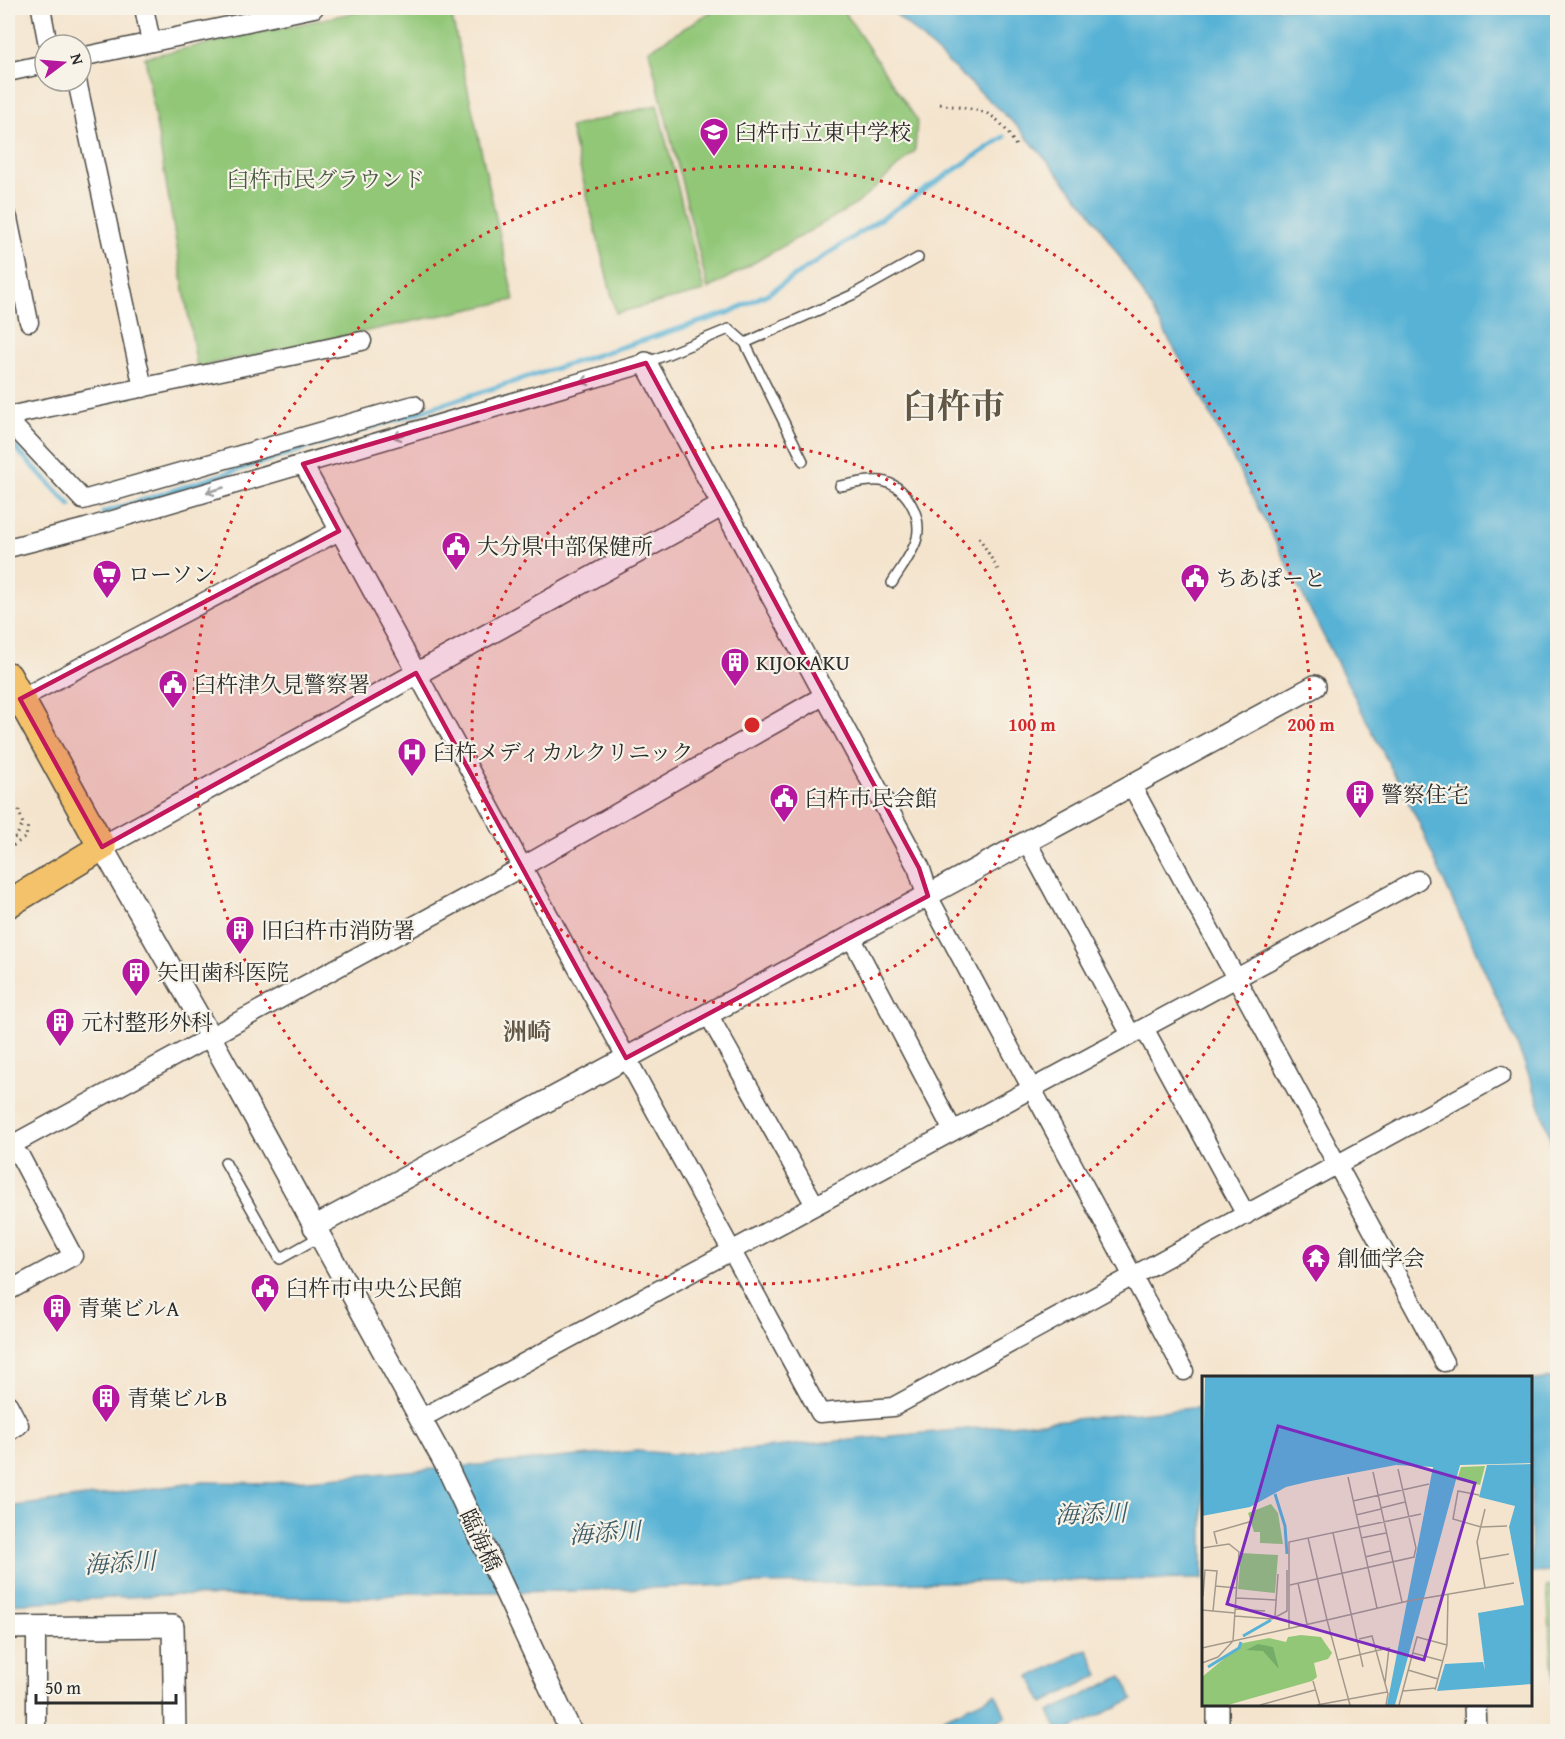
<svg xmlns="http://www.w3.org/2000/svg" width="1565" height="1739" font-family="'Gentium Book Plus','Noto Serif JP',serif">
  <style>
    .green { fill: #92c778; stroke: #5e7952; stroke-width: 1.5 }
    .water { fill: #58b2d5; stroke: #426e80; stroke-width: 1.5 }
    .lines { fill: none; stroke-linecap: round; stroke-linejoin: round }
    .stream { stroke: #58b2d5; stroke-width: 5 }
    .service-casing { stroke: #494743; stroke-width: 12 }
    .minor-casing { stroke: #494743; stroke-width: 21 }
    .tertiary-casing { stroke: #494743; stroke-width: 24 }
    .primary-casing { stroke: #494743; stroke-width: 30 }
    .path { stroke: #494743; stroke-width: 3; stroke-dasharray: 1.5 4.5; stroke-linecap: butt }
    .service { stroke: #fff; stroke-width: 9 }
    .minor { stroke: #fff; stroke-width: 18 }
    .tertiary { stroke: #fff; stroke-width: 21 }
    .primary { stroke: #f4c26a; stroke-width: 27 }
    .oneway { stroke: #a0a0a0 }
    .marked { fill: #c2185b; fill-opacity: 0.2; stroke: #c2185b; stroke-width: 4.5; stroke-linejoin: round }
    .ring { fill: none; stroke: #d62828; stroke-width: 3; stroke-dasharray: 3 6 }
    .labels { text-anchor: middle; stroke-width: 4.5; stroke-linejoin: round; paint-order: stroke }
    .poi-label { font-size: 22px; fill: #2b2b2b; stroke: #f7f3e8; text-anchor: start }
    .park-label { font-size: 22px; fill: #4a5a42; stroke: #f7f3e8 }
    .street-label { font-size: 22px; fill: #2b2b2b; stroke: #f7f3e8 }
    .neighbourhood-label { font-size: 24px; font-weight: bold; fill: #625645; stroke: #f7f3e8 }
    .water-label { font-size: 24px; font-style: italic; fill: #3b5a66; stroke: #f7f3e8 }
    .town-label { font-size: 34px; font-weight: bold; fill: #625645; stroke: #f7f3e8 }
    .inset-river { fill: none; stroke: #58b2d5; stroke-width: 3 }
    .inset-road { fill: none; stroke: #a49a8c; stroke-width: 1.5 }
    .view { fill: #7b2cbf; fill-opacity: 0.15; stroke: #7b2cbf; stroke-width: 3 }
    .inset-edge { fill: none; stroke: #2b2b2b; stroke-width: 3 }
    .centre { fill: #d62828; stroke: #f7f3e8; stroke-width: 3 }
    .ring-label { font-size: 18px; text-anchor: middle; font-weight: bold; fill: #d62828; stroke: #f7f3e8; stroke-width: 4.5; stroke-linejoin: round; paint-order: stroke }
  </style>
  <rect width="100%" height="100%" fill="#f7f3e8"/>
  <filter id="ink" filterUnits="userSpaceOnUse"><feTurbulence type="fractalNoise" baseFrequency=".0167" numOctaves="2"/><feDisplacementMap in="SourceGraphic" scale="12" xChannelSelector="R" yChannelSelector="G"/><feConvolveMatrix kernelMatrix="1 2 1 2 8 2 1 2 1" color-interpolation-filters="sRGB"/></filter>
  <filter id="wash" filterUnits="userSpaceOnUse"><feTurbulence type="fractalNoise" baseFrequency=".008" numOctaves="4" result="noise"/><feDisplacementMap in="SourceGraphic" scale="24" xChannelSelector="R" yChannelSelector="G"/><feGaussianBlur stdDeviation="1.35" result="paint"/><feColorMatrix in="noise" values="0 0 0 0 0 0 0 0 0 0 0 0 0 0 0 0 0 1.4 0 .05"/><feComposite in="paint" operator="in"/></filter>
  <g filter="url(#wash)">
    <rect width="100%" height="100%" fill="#f4e4cd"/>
    <path class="green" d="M 375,8 L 450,8 L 514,300 L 197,367 L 145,57 Z
      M 717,8 L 842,8 L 917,120 L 915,151 L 857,204 L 708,289 L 649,50 Z
      M 657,105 L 704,291 L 616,313 L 570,127 Z
      M 1547,1586 L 1557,1586 L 1557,1731 Z"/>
    <path class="water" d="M 889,8 L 1557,8 L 1557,1165 C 1528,1045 1465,938 1420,825 L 1200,394 L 1135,280 L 1088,209 L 1018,127 Z
      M 1557,1377 L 1557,1572 L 1531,1573 L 1531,1381 Z
      M 1203,1407 L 1203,1579 L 757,1584 L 568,1591 L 408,1593 L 366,1598 L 162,1595 L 8,1604 L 8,1507 L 203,1482 L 273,1483 L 637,1451 L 675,1454 L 742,1450 Z
      M 1087,1649 L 1099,1675 L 1043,1703 L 1030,1677 Z
      M 1122,1676 L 1133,1699 L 1067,1731 L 1059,1731 L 1049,1712 Z
      M 996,1694 L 1006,1717 L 976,1731 L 916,1731 Z"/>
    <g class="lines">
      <path class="stream" d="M 8,440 L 70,505
        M 103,513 L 728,313 L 769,293 L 1004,137"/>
    </g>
  </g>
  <g filter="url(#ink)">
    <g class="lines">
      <g class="service-casing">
        <path id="service" d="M 745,343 L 852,295 L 918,258
          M 646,363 L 729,329 L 745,343 L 803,461
          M 840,486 C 853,484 868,479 881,481 C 906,485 922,515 917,538 C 913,554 900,569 892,583
          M 225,1162 L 280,1259 L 319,1237"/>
      </g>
      <g class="minor-casing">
        <path id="minor" d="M 41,8 L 48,45
          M 144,8 L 151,42
          M 81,57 L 314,8
          M 8,72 L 45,64
          M 77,81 L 143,388
          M 8,218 L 29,322
          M 8,416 L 362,341
          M 8,420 L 83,500 L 414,405
          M 303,464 L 820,1413 L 893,1407 L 1501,1075
          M 8,548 L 86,528 L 646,363
          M 20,699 L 339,531
          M 1132,786 L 1444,1362
          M 1027,842 L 1131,1035
          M 928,896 L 1184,1371
          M 851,937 L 953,1131
          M 708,1014 L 815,1205
          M 1144,1028 L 1246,1215
          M 8,1147 L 522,867 L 825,695
          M 8,1291 L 73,1256 L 20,1156
          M 8,1404 L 19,1425 L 8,1432
          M 420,1419 L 1418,880
          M 36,1732 L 36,1628"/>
      </g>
      <g class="tertiary-casing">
        <path id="tertiary" d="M 646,363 L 919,868 L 928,896
          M 314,1227 L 1315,686
          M 8,1628 L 173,1626 L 175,1732
          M 1218,1704 L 1218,1732
          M 1475,1704 L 1476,1732
          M 571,1732 L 447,1467 L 211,1038 L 102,847 L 723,505"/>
      </g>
      <g class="primary-casing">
        <path id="primary" d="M 8,676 L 102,847 L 8,904"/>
      </g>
      <path class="path" d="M 940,104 C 982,112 994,106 1016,146
        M 979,537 L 998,570
        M 8,804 L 19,811 L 23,824 L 16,837 L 8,840
        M 8,849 L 26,837 L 28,825"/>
      <use href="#service" class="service"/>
      <use href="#minor" class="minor"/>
      <use href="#tertiary" class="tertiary"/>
      <use href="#primary" class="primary"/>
    </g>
    <defs><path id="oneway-shaft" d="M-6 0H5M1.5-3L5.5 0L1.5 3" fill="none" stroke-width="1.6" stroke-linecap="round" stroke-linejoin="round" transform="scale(1.5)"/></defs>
    <g class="oneway">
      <use href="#oneway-shaft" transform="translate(590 380) rotate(164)"/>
      <use href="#oneway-shaft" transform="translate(402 435) rotate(164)"/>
      <use href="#oneway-shaft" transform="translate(215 490) rotate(164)"/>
    </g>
  </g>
  <path class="marked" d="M 646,363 L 919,868 L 928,896 L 626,1058 L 416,673 L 102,847 L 20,699 L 339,531 L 303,464 Z"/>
  <g class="ring">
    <circle cx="752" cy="725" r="280"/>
    <circle cx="752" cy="725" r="559"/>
  </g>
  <defs>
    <g id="school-pin" transform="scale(1.5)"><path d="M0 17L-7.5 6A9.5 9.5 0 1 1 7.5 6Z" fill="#b5179e" stroke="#f7f3e8"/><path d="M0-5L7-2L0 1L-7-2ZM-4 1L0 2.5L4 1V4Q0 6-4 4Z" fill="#fff"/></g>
    <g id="civic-pin" transform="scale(1.5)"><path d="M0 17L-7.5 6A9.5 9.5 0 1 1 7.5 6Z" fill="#b5179e" stroke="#f7f3e8"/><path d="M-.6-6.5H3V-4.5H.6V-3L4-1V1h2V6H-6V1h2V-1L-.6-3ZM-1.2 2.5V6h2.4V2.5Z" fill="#fff"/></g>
    <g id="supermarket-pin" transform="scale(1.5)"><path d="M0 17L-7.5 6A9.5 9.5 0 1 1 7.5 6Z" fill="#b5179e" stroke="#f7f3e8"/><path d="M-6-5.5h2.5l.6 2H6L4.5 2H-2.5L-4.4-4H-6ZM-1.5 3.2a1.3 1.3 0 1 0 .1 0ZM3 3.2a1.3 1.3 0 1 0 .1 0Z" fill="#fff"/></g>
    <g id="building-pin" transform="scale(1.5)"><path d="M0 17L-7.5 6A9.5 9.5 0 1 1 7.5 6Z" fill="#b5179e" stroke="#f7f3e8"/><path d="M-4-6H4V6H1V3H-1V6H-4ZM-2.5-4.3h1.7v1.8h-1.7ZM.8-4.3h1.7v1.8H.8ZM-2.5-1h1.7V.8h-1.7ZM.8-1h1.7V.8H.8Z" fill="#fff"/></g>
    <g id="hospital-pin" transform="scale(1.5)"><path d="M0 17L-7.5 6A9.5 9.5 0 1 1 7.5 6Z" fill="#b5179e" stroke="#f7f3e8"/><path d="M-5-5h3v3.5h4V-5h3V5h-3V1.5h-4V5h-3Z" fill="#fff"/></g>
    <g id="temple-pin" transform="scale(1.5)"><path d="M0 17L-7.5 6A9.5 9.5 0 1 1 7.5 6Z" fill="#b5179e" stroke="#f7f3e8"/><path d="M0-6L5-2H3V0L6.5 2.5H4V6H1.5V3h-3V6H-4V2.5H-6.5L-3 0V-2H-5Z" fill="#fff"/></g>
  </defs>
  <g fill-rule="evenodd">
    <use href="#school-pin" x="714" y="132"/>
    <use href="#civic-pin" x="456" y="546"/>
    <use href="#supermarket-pin" x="107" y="574"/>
    <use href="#civic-pin" x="1195" y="578"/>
    <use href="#building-pin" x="735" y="662"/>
    <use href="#civic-pin" x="173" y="684"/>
    <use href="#hospital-pin" x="412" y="752"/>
    <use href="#building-pin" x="1360" y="794"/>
    <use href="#civic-pin" x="784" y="798"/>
    <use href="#building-pin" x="240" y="930"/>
    <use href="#building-pin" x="136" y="972"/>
    <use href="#building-pin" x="60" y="1022"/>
    <use href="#temple-pin" x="1316" y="1258"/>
    <use href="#civic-pin" x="265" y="1288"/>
    <use href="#building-pin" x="57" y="1308"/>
    <use href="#building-pin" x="106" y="1398"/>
  </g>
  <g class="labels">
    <g class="poi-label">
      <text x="735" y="140">臼杵市立東中学校</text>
      <text x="477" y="554">大分県中部保健所</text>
      <text x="128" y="582">ローソン</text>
      <text x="1216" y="586">ちあぽーと</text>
      <text x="756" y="670">KIJOKAKU</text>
      <text x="194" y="692">臼杵津久見警察署</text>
      <text x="433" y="760">臼杵メディカルクリニック</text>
      <text x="1381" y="802">警察住宅</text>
      <text x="805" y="806">臼杵市民会館</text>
      <text x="261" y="938">旧臼杵市消防署</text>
      <text x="157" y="980">矢田歯科医院</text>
      <text x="81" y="1030">元村整形外科</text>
      <text x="1337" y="1266">創価学会</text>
      <text x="286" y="1296">臼杵市中央公民館</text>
      <text x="78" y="1316">青葉ビルA</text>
      <text x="127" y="1406">青葉ビルB</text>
    </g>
    <g class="park-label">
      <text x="326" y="187">臼杵市民グラウンド</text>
    </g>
    <g class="street-label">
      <text transform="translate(481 1540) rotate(65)" y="8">臨海橋</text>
    </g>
    <g class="neighbourhood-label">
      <text x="527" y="1040">洲崎</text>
    </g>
    <g class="water-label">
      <text transform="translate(1091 1514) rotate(-2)" y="8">海添川</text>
      <text transform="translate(605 1533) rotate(-4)" y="8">海添川</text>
      <text transform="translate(120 1563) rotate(-4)" y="8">海添川</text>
    </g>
    <g class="town-label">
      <text x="954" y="418">臼杵市</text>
    </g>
  </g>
  <g transform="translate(1202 1376)">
    <rect width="330" height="330" fill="#f4e4cd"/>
    <path d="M 283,90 L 278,109 L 255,104 L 259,91 ZM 69,128 L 76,137 L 81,168 L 58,167 L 58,156 L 52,156 L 46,137 ZM 39,177 L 76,179 L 73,217 L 36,213 ZM 99,259 L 119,261 L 130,277 L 126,283 L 112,287 L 115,301 L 110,305 L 26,329 L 0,329 L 0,301 L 41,267 L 67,262 L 84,266 L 86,261 Z" fill="#92c778"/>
    <path d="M 56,268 L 71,271 L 77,293 L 61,275 L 44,274 Z" fill="#75ac68"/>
    <path d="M 3,1 L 330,1 L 330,87 L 258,89 L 193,329 L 185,329 L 231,91 L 194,89 L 109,105 L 84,111 L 48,131 L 0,140 ZM 330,88 L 330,308 L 235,315 L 243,288 L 281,286 L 283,294 L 276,237 L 322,229 L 307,151 L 313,130 L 277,121 L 285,89 Z" fill="#58b2d5"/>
    <path class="inset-river" d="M 73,118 L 83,150 L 85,178M 278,119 L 330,125M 41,260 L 69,244M 6,291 L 37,272 L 39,266"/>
    <path class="inset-road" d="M 171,96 L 200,226M 146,101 L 175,232M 277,119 L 256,115 L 251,143 L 279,151 L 305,150M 151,125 L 227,108M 179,132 L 203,126M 154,139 L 179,133M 131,157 L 161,291M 106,162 L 125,244 L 206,225 L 312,207M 159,162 L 184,157M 15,168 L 12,156 L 47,146M 0,172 L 27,168 L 37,176 L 31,265 L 16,281 L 0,287M 163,181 L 188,175M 278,183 L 307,178M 96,207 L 105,248M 88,209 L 212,181 L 214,172 L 196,93M 13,210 L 35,212M 283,212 L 275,166 L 283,133M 1,220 L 3,194 L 15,195 L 11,235M 34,222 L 74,224M 33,233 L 63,235M 0,234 L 33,237M 33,240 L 70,243 L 85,235 L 85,194M 73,240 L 76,198M 87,252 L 87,166 L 219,138M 157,263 L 170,260 L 186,318 L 184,329M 0,272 L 125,244 L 148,329M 173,275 L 187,272 L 183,307M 211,277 L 241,285M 136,284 L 173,275M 206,294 L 236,303M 111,305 L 118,329M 233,314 L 245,269 L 246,218M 201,315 L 234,312M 58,329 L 113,314M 115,329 L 185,316M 197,329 L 215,261 L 245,269"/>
    <path class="view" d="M 76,50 L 273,107 L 222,284 L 25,228 Z"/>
    <rect width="330" height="330" class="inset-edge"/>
  </g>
  <circle cx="752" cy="725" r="9" class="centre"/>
  <g class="ring-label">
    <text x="1032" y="731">100 m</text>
    <text x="1311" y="731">200 m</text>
  </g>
  <rect width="1565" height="1739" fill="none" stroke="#f7f3e8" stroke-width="30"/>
  <g transform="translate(63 63) rotate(74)"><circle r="28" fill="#f7f3e8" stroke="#a5a39c" stroke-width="1.5"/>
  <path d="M0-4.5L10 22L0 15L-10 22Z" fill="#b5179e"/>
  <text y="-9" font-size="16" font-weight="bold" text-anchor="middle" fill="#2b2b2b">N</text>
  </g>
  <path d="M36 1694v9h140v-9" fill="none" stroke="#2b2b2b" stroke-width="3"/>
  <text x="45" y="1694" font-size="18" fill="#2b2b2b" stroke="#f7f3e8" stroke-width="4.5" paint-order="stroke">50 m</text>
</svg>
